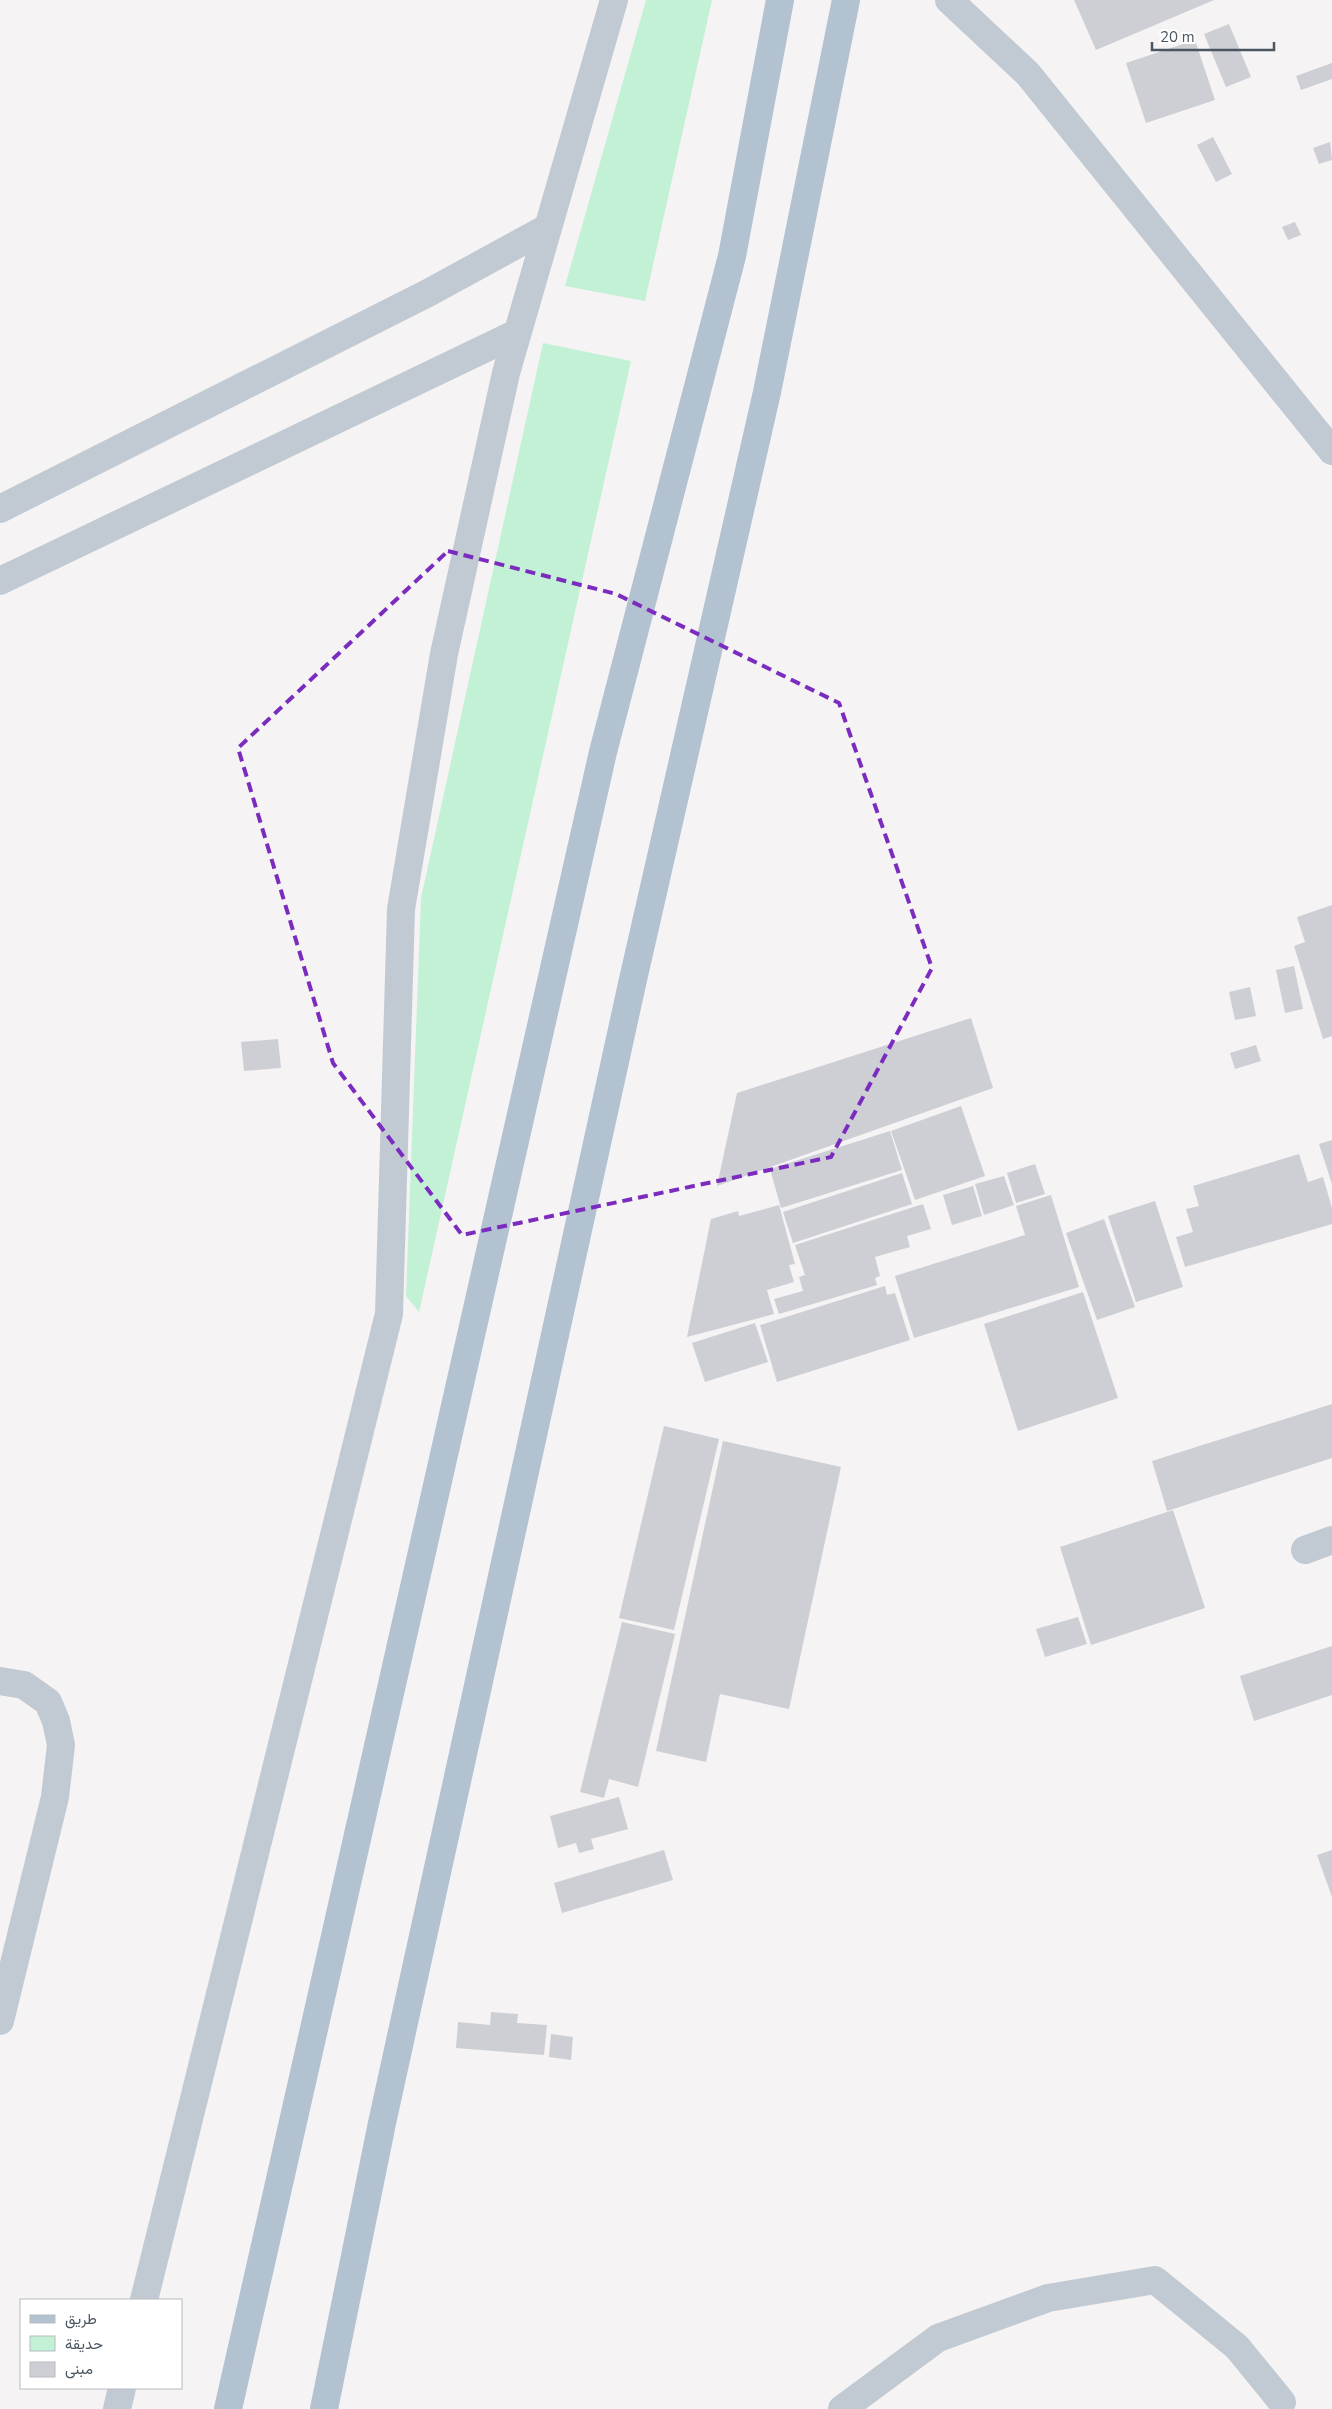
<svg xmlns="http://www.w3.org/2000/svg" width="1332" height="2409" font-family="'Nunito Sans',Vazirmatn,sans-serif">
  <style>
    .green { fill: #c3f1d5 }
    .building { fill: #cdcfd5 }
    .lines { fill: none; stroke-linecap: round; stroke-linejoin: round }
    .minor { stroke: #c1cad2; stroke-width: 28 }
    .major { stroke: #b3c2d1; stroke-width: 28 }
    .marked { fill: none; stroke: #7b2cbf; stroke-width: 4; stroke-dasharray: 10 6; stroke-linejoin: round }
  </style>
  <rect width="100%" height="100%" fill="#f5f3f3"/>
  <path class="green" d="M 646,0 L 712,0 L 645,301 L 565,286 Z
    M 543,343 L 631,361 L 419,1312 L 406,1296 L 421,898 Z"/>
  <path class="building" d="M 1074,0 L 1214,0 L 1096,50 Z
    M 1229,24 L 1251,77 L 1226,87 L 1204,34 Z
    M 1195,40 L 1215,100 L 1146,123 L 1126,63 Z
    M 1332,63 L 1332,79 L 1301,90 L 1296,76 Z
    M 1213,137 L 1232,174 L 1216,182 L 1197,145 Z
    M 1330,142 L 1332,160 L 1319,164 L 1313,148 Z
    M 1295,222 L 1301,235 L 1288,240 L 1282,227 Z
    M 1332,905 L 1332,1036 L 1323,1039 L 1294,946 L 1305,942 L 1297,917 Z
    M 1294,966 L 1303,1009 L 1285,1013 L 1276,970 Z
    M 1250,987 L 1256,1016 L 1235,1020 L 1229,992 Z
    M 971,1018 L 993,1088 L 717,1186 L 737,1093 Z
    M 278,1039 L 281,1068 L 244,1071 L 241,1042 Z
    M 1256,1045 L 1261,1061 L 1235,1069 L 1230,1053 Z
    M 961,1106 L 985,1176 L 915,1200 L 891,1131 Z
    M 890,1131 L 902,1170 L 781,1208 L 770,1169 Z
    M 1332,1140 L 1332,1184 L 1319,1144 Z
    M 1299,1154 L 1308,1182 L 1323,1177 L 1332,1208 L 1332,1224 L 1185,1267 L 1176,1237 L 1193,1232 L 1186,1209 L 1199,1206 L 1193,1186 Z
    M 1035,1164 L 1045,1194 L 1016,1203 L 1007,1173 Z
    M 902,1173 L 912,1204 L 793,1243 L 783,1212 Z
    M 1004,1176 L 1014,1205 L 984,1215 L 975,1184 Z
    M 973,1186 L 982,1216 L 952,1225 L 943,1195 Z
    M 1051,1195 L 1079,1287 L 914,1338 L 895,1276 L 1025,1235 L 1016,1206 Z
    M 1155,1201 L 1183,1287 L 1136,1302 L 1108,1216 Z
    M 923,1204 L 931,1229 L 907,1236 L 910,1247 L 875,1257 L 880,1276 L 875,1278 L 877,1285 L 779,1314 L 774,1299 L 803,1291 L 799,1277 L 805,1275 L 795,1245 Z
    M 779,1205 L 795,1264 L 789,1265 L 794,1282 L 767,1290 L 774,1314 L 687,1337 L 711,1219 L 738,1211 L 739,1216 Z
    M 1104,1219 L 1135,1307 L 1097,1320 L 1066,1233 Z
    M 885,1286 L 887,1295 L 895,1293 L 910,1340 L 777,1382 L 760,1325 Z
    M 1083,1292 L 1118,1398 L 1018,1431 L 984,1324 Z
    M 755,1323 L 768,1362 L 705,1382 L 692,1343 Z
    M 1332,1404 L 1332,1458 L 1167,1511 L 1152,1461 Z
    M 664,1426 L 719,1439 L 674,1630 L 619,1618 Z
    M 723,1441 L 841,1467 L 789,1709 L 720,1694 L 706,1762 L 656,1751 Z
    M 1173,1510 L 1205,1608 L 1091,1645 L 1060,1547 Z
    M 1078,1617 L 1087,1644 L 1045,1657 L 1036,1629 Z
    M 622,1622 L 675,1634 L 638,1787 L 609,1779 L 604,1798 L 580,1792 Z
    M 1332,1646 L 1332,1695 L 1254,1721 L 1240,1676 Z
    M 619,1797 L 628,1829 L 591,1839 L 594,1849 L 579,1853 L 576,1843 L 558,1848 L 550,1816 Z
    M 664,1850 L 673,1880 L 562,1913 L 554,1883 Z
    M 1332,1850 L 1332,1897 L 1317,1855 Z
    M 491,2012 L 518,2014 L 517,2023 L 547,2025 L 544,2055 L 456,2048 L 458,2022 L 490,2025 Z
    M 551,2034 L 573,2037 L 571,2060 L 549,2057 Z"/>
  <g class="lines">
    <path class="minor" d="M 949,0 L 1028,74 L 1332,451
      M 0,509 L 428,293 L 547,228
      M 0,581 L 517,333
      M 1305,1550 L 1332,1540
      M 0,1681 L 24,1685 L 48,1702 L 56,1721 L 61,1745 L 55,1797 L 0,2021
      M 144,2300 L 389,1314 L 401,909 L 444,654 L 506,373 L 614,0
      M 117,2409 L 122,2388
      M 842,2409 L 938,2338 L 1048,2298 L 1155,2280 L 1237,2347 L 1282,2402"/>
    <path class="major" d="M 228,2409 L 603,752 L 732,256 L 780,0
      M 324,2409 L 382,2123 L 632,984 L 767,392 L 846,0"/>
  </g>
  <path class="marked" d="M 448,551 L 616,594 L 839,703 L 932,968 L 831,1157 L 462,1235 L 333,1063 L 238,748 Z"/>
  <rect x="20" y="2299" width="162" height="90" fill="#ffffff" stroke="#b7bbc0"/>
  <rect x="30" y="2315" width="25" height="8" fill="#b3c2d1" stroke="#b7bbc0"/>
  <text x="65" y="2324" font-size="15" fill="#4a5661">طريق</text>
  <rect x="30" y="2336" width="25" height="15" fill="#c3f1d5" stroke="#b7bbc0"/>
  <text x="65" y="2349" font-size="15" fill="#4a5661">حديقة</text>
  <rect x="30" y="2362" width="25" height="15" fill="#cdcfd5" stroke="#b7bbc0"/>
  <text x="65" y="2374" font-size="15" fill="#4a5661">مبنى</text>
  <path d="M1152 42v8h122v-8" fill="none" stroke="#4a5661" stroke-width="2.5"/>
  <text x="1160" y="42" font-size="15" fill="#4a5661" stroke="#ffffff" stroke-width="4" paint-order="stroke">20 m</text>
</svg>
